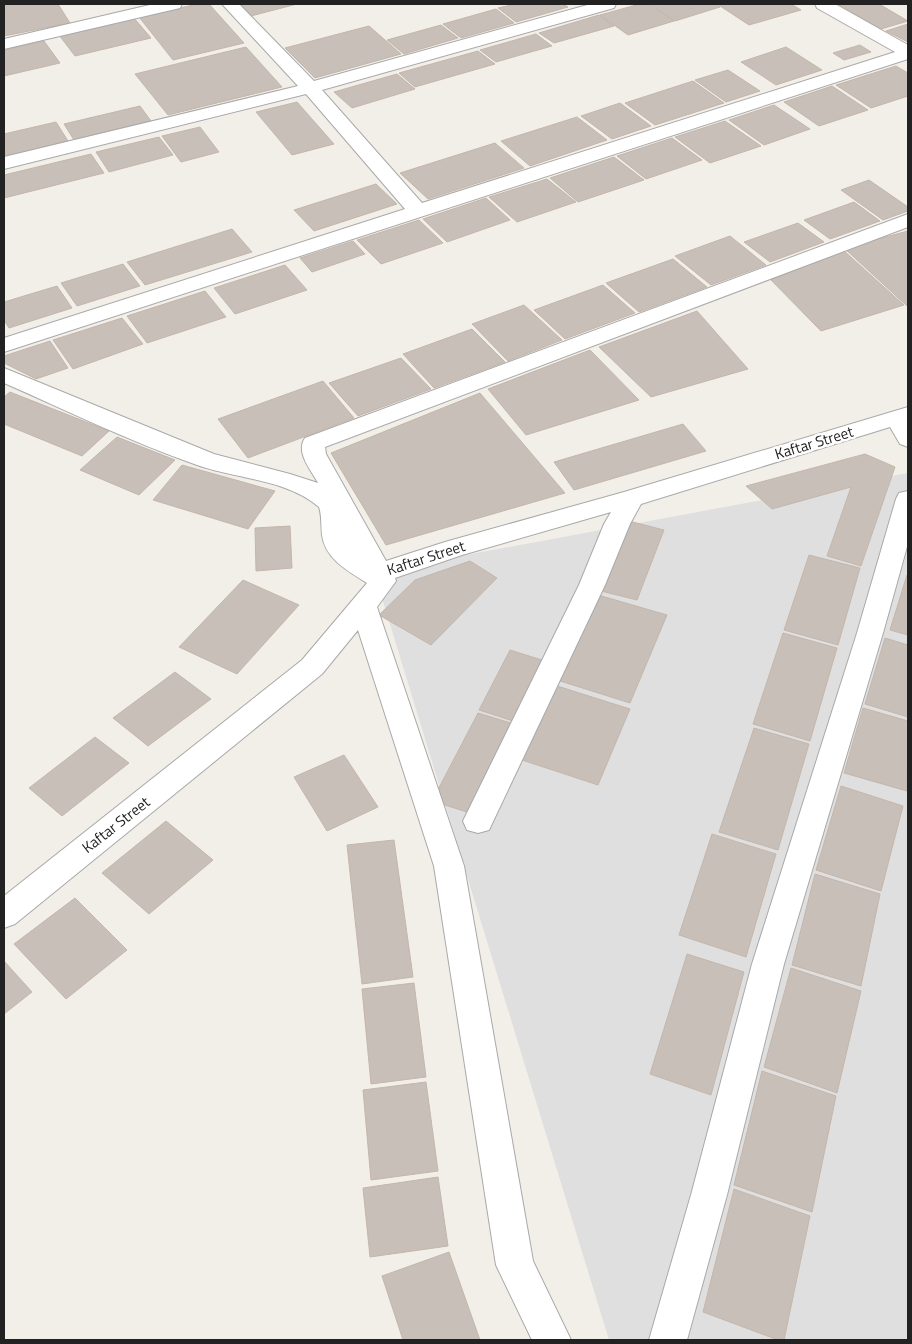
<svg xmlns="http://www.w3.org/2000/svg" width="912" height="1344" font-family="'Titillium Web',sans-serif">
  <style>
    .residential { fill: #e0dfdf }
    .building { fill: #c7bfb8; stroke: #c4b6ab }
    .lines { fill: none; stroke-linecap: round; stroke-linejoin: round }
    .minor-casing { stroke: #a9a9a9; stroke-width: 2 }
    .minor { fill: #fff; fill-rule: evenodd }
    .labels { text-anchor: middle; stroke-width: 5; stroke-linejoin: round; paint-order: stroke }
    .street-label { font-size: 15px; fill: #222; stroke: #fff }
  </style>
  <rect width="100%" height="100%" fill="#f2efe9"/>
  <path class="residential" d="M 908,473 L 908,1340 L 609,1340 L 374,572 Z"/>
  <path class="building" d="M 4,4 L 58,4 L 70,23 L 4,36 Z
    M 198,4 L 209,4 L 244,43 L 173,60 L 139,17 Z
    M 239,4 L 297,4 L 251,16 Z
    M 515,4 L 563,4 L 568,7 L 516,22 L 498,8 Z
    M 640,4 L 648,4 L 674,21 L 628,35 L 600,15 Z
    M 650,4 L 714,4 L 720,7 L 675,21 Z
    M 717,4 L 791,4 L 801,10 L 749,25 Z
    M 838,4 L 879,4 L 908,21 L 881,29 Z
    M 496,9 L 514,23 L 461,38 L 443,24 Z
    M 599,15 L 614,26 L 554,43 L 539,33 Z
    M 134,18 L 151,38 L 75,56 L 59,35 Z
    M 908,24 L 908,42 L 886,31 Z
    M 441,25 L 458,38 L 404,54 L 387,40 Z
    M 369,26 L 401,54 L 315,78 L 285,48 Z
    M 536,34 L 552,46 L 496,62 L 480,50 Z
    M 44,41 L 60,63 L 4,76 L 4,50 Z
    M 860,45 L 871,52 L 844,60 L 833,53 Z
    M 246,47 L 282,87 L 168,115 L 135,74 Z
    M 786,47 L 822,70 L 776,85 L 741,62 Z
    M 478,51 L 495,64 L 415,87 L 399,73 Z
    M 896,66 L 908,73 L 908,96 L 871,108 L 836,85 Z
    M 728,70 L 760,91 L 726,102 L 695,80 Z
    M 397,74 L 415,89 L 352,108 L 334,92 Z
    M 693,81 L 724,103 L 655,125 L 625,103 Z
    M 832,86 L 868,110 L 819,126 L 784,102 Z
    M 297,102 L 334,144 L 292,155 L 256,112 Z
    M 620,103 L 651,126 L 612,139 L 581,116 Z
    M 774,105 L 810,129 L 764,145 L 729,120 Z
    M 140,106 L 151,121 L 74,140 L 64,124 Z
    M 577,117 L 607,140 L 530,166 L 501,141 Z
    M 725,121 L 761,146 L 710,163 L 675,137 Z
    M 56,122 L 68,141 L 4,157 L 4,134 Z
    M 200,127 L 219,152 L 181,162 L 162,136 Z
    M 159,137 L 173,155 L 109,172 L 96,152 Z
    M 672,138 L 702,160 L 646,179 L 617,156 Z
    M 495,143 L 524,168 L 428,199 L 400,173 Z
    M 91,154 L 104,173 L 4,198 L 4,175 Z
    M 614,157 L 644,180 L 578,202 L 550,178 Z
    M 547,179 L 576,202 L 517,222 L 489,197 Z
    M 869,180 L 908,207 L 908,211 L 883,220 L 841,190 Z
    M 376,184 L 397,204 L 314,231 L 294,210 Z
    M 486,198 L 510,220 L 447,242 L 423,219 Z
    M 854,202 L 880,221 L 830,239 L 804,220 Z
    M 419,220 L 443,243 L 381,264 L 357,240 Z
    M 798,223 L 824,242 L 770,262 L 744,242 Z
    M 232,229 L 252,252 L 145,285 L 127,262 Z
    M 908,231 L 908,305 L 907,306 L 844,248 Z
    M 730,236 L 766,265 L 711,285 L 675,256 Z
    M 353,241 L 365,254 L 312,272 L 300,258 Z
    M 842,249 L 904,305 L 821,331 L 771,280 Z
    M 673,259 L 707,287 L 639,312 L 606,283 Z
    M 123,264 L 140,286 L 77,306 L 61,283 Z
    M 285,265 L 307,290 L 235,314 L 214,288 Z
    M 603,285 L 635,313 L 565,339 L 534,310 Z
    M 57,286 L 72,308 L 9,328 L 4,320 L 4,302 Z
    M 205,291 L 226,317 L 147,343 L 127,316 Z
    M 524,305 L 562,340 L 508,361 L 472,324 Z
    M 697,311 L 748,369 L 651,397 L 599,347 Z
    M 122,318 L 143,344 L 73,369 L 53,340 Z
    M 472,329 L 505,362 L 434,388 L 403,354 Z
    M 50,341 L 68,368 L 36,379 L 4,363 L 4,356 Z
    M 590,350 L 639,400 L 526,435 L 488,389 Z
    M 401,358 L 431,389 L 358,416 L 329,383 Z
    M 323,381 L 354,418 L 248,458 L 218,419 Z
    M 10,392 L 109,431 L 82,456 L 4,424 L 4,397 Z
    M 480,393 L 565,493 L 386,545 L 331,453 Z
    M 683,424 L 706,451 L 574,490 L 554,462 Z
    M 117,437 L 175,460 L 139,495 L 80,470 Z
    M 865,454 L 895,467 L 861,566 L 827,556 L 851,487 L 772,509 L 746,486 Z
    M 182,465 L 275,491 L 248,529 L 153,500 Z
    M 629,521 L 664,530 L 637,600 L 601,591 Z
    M 290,526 L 292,568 L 256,571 L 255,528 Z
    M 809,555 L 860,568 L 838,645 L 784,630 Z
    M 470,561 L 497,578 L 431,645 L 379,615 L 415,580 Z
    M 907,575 L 908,575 L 908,635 L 890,630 Z
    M 243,580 L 299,605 L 237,674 L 179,647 Z
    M 598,595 L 667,615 L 630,703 L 557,680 Z
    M 783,633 L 837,648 L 810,741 L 753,724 Z
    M 885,638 L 908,645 L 908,717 L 865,704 Z
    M 510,650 L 545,661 L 516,722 L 479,710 Z
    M 175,672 L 211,699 L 148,746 L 113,718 Z
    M 554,685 L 630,709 L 598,785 L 519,759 Z
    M 863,708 L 908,721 L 907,791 L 844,773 Z
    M 478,713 L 514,724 L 470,813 L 432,801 Z
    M 754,728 L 809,744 L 778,850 L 719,832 Z
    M 95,737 L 129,763 L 62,816 L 29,788 Z
    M 344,755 L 378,807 L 327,831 L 294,777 Z
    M 841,786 L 903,806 L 881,891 L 816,870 Z
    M 166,821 L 213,860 L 149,914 L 102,873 Z
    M 712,834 L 776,854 L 746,957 L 679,935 Z
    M 394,840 L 413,977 L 362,984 L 347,845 Z
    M 815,874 L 880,894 L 861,986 L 792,965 Z
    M 75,898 L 127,950 L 66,999 L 14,944 Z
    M 687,954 L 744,972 L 711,1095 L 650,1074 Z
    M 4,961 L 32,992 L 4,1014 Z
    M 791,968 L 861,991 L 837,1093 L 764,1067 Z
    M 414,983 L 426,1077 L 371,1084 L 362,989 Z
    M 762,1071 L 836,1096 L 812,1212 L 734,1185 Z
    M 426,1082 L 438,1171 L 371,1180 L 363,1090 Z
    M 438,1177 L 448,1246 L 370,1257 L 363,1188 Z
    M 734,1189 L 810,1216 L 784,1340 L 778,1340 L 703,1312 Z
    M 449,1252 L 480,1340 L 403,1340 L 382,1276 Z"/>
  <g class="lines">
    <g class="minor-casing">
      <path id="minor" d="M 154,4 L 182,4 L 180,8 L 4,49 L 4,39 Z
        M 222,4 L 239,4 L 314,81 L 591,4 L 616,4 L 614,8 L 322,90 L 422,203 L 895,52 L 817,8 L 815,4 L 835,4 L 908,45 L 908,59 L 4,352 L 4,338 L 405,209 L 306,94 L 4,169 L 4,157 L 298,86 Z
        M 908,214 L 908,227 L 325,447 L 326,454 L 386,561 L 445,542 L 624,492 L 908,407 L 908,447 L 900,444 L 890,427 L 641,504 L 630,524 L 605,585 L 489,830 L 478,833 L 467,830 L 463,821 L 579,585 L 604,524 L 611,512 L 462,555 L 395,578 L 396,581 L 377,607 L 464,866 L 533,1261 L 571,1340 L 532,1340 L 496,1265 L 434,866 L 358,630 L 322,674 L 15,924 L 4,928 L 4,896 L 302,660 L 367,583 C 348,571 325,559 322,535 C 321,525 322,516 319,507 C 287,479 236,479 197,465 C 131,442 68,411 4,383 L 4,368 L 214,454 L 290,474 L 318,483 C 311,470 295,452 305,438 Z
        M 908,491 L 908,543 L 883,633 L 784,964 L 727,1195 L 687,1340 L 649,1340 L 691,1195 L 752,964 L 857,633 L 896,499 L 899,493 Z"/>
    </g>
    <use href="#minor" class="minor"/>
  </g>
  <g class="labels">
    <g class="street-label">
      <text transform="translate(814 443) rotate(-17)" y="5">Kaftar Street</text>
      <text transform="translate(426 558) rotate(-18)" y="5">Kaftar Street</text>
      <text transform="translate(116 825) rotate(-38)" y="5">Kaftar Street</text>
    </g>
  </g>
  <rect width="912" height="1344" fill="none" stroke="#222222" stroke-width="10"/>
</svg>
